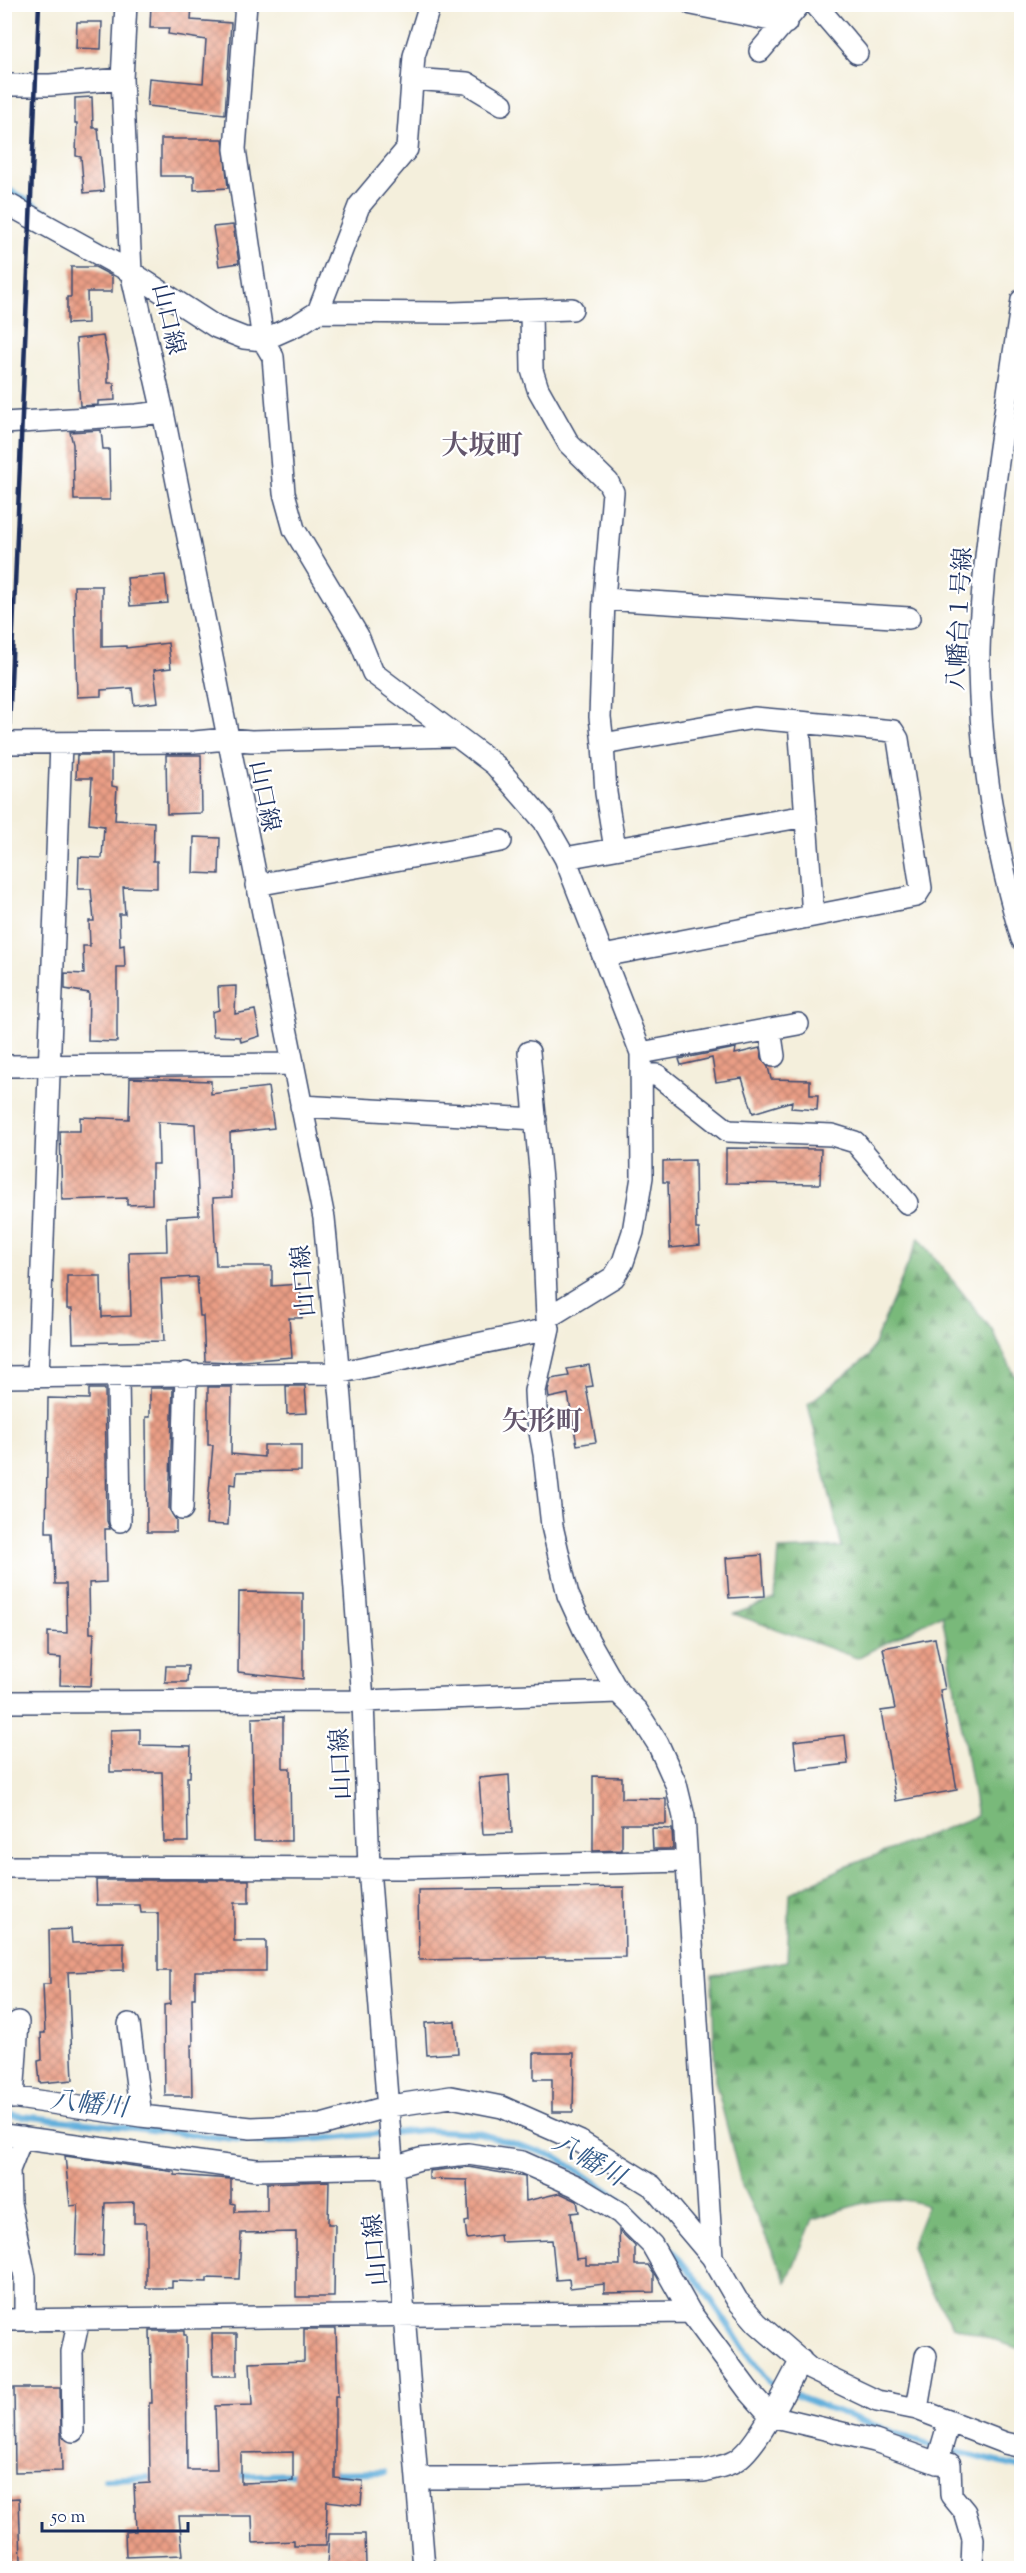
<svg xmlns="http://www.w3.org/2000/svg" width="1026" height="2573" font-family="'Sorts Mill Goudy','Noto Serif JP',serif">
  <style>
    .forest { fill: url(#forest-firs); stroke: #4a746c; stroke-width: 1.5 }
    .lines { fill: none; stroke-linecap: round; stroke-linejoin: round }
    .stream { stroke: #62afdb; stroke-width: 6 }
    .building { fill: url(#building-cross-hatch); fill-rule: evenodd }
    .minor-casing { stroke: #3c4c71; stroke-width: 24 }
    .minor { stroke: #fff; stroke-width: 21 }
    .rail { stroke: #1b2f5e; stroke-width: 4.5 }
    .labels { text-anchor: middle; stroke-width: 4.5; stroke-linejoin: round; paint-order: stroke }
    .street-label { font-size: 24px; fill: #1b2f5e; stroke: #fff }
    .water-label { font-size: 26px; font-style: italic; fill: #345c8a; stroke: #fff }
    .quarter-label { font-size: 27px; font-weight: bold; fill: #63566c; stroke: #fff }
  </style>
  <defs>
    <pattern id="forest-firs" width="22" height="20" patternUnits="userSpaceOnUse" patternTransform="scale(1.5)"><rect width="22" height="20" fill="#79b97a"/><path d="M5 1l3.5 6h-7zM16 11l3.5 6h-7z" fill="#629767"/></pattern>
    <pattern id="building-cross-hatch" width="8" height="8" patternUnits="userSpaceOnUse" patternTransform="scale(1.5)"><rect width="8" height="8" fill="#ea9e85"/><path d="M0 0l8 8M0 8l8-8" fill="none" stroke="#bd8170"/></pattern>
  </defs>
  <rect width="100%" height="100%" fill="#fff"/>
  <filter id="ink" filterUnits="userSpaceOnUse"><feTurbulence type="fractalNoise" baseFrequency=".0167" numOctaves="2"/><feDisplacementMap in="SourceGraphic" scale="12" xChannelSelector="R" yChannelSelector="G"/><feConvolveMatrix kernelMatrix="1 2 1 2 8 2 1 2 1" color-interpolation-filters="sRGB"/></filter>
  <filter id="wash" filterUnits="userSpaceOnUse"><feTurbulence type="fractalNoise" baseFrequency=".008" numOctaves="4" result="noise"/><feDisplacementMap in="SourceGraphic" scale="24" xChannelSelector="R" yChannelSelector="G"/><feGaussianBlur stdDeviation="1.35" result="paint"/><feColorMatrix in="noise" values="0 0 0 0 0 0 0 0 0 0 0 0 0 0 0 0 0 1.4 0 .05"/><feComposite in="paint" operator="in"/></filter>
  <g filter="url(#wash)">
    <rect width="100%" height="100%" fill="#f4efdc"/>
    <path class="forest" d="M 919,1238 L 992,1330 L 1021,1388 L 1022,2347 L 1017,2348 L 953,2326 L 921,2274 L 911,2246 L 927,2206 C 888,2190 850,2207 813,2219 L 787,2282 L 742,2186 L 715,2080 L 712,1975 L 787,1961 L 790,1893 L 843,1868 L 977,1816 L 942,1614 L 857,1658 L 734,1614 L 775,1599 L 779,1550 L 842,1547 L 808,1404 L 869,1356 Z"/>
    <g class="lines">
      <path class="stream" d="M 940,4 L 949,12
        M 4,187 L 101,243
        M 4,2114 L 270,2143 L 424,2130 L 479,2133 L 557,2157 L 617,2196 L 657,2233 L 701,2285 L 744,2349 L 770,2382 L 801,2398 L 925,2444 L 1022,2468
        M 328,2473 L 384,2472
        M 235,2476 L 300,2474
        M 105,2479 L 156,2477"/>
    </g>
    <g id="blocks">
      <path class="building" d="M 151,4 L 192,4 L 191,20 L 231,23 L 225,114 L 147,106 L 149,78 L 203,83 L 206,40 L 168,34 L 169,28 L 150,28 Z
        M 77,22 L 102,22 L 101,49 L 76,48 Z
        M 92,97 L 93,128 L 98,128 L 104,191 L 84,193 L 81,157 L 76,156 L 77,123 L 75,123 L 75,98 Z
        M 161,139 L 223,139 L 228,188 L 194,190 L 194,176 L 161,176 Z
        M 233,225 L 239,263 L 219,266 L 213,227 Z
        M 71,267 L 95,267 L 112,276 L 112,292 L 87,292 L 88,323 L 67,324 L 67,297 L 71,297 Z
        M 103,336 L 108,362 L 108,383 L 114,383 L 115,400 L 98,401 L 98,405 L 80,406 L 76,339 Z
        M 101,430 L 103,449 L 109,449 L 110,500 L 74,500 L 73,444 L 70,432 Z
        M 165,575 L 168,603 L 130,606 L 127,578 Z
        M 74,586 L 102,586 L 102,647 L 126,646 L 126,648 L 168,643 L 171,668 L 154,670 L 158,702 L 134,705 L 132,688 L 101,690 L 101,696 L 77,697 Z
        M 77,755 L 112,755 L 112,786 L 117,787 L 115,820 L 154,822 L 153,861 L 157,861 L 157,888 L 123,887 L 125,914 L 119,914 L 120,946 L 124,945 L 125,967 L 117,967 L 117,1042 L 88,1041 L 89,993 L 65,989 L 65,973 L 84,974 L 83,946 L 90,946 L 89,921 L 94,921 L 91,889 L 78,889 L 79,857 L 102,858 L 104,826 L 89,824 L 92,778 L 76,778 Z
        M 166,755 L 201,755 L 202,813 L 167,814 Z
        M 194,837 L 220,838 L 219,874 L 193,873 Z
        M 236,986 L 235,1014 L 255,1010 L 260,1036 L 241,1042 L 240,1037 L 213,1036 L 212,1012 L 219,1010 L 218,987 Z
        M 736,1048 L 735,1054 L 760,1048 L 762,1058 L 768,1067 L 771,1079 L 810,1080 L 810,1095 L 818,1095 L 817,1110 L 791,1108 L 792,1101 L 753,1113 L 742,1078 L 716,1082 L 712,1058 L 681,1065 L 679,1059 Z
        M 130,1078 L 211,1081 L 211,1094 L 268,1087 L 274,1128 L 230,1133 L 232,1197 L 213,1198 L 216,1266 L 272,1266 L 272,1286 L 300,1284 L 302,1318 L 289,1318 L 292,1357 L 232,1362 L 205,1361 L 203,1316 L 200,1316 L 197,1277 L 161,1279 L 164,1341 L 73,1343 L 72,1309 L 67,1309 L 67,1276 L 101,1276 L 102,1317 L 131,1316 L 129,1252 L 167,1251 L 166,1217 L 199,1215 L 195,1124 L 158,1122 L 159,1164 L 152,1164 L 152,1204 L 127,1205 L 127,1198 L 62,1200 L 60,1131 L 80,1131 L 80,1117 L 129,1119 Z
        M 726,1148 L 821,1149 L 820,1184 L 726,1183 Z
        M 695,1160 L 696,1229 L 699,1229 L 700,1245 L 670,1248 L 668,1182 L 663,1182 L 663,1161 Z
        M 589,1365 L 593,1386 L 586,1387 L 596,1442 L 577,1445 L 568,1394 L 549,1398 L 548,1391 L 551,1379 L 569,1376 L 567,1369 Z
        M 286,1386 L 305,1386 L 307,1413 L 287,1414 Z
        M 208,1387 L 232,1387 L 231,1454 L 264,1457 L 264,1445 L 301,1445 L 301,1471 L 237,1472 L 236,1485 L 230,1484 L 228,1525 L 206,1524 L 213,1445 L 208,1445 Z
        M 150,1388 L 173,1388 L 169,1509 L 176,1520 L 176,1532 L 147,1532 L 146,1417 L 150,1417 Z
        M 89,1389 L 105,1389 L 107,1521 L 110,1529 L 105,1529 L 106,1582 L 89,1583 L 90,1633 L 94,1633 L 91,1686 L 60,1685 L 61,1658 L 48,1657 L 48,1632 L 67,1633 L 66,1584 L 55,1584 L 53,1532 L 46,1532 L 48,1398 L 89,1399 Z
        M 762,1555 L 765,1596 L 729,1598 L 726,1558 Z
        M 239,1592 L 303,1593 L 303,1679 L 238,1672 Z
        M 935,1638 L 945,1689 L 940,1690 L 957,1790 L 896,1801 L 881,1711 L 895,1709 L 883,1648 Z
        M 166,1666 L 188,1666 L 187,1682 L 165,1682 Z
        M 283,1717 L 283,1768 L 290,1768 L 291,1841 L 254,1841 L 252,1718 Z
        M 140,1729 L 140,1745 L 191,1746 L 190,1777 L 187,1777 L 188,1842 L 164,1842 L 162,1772 L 110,1772 L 110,1730 Z
        M 845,1735 L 848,1764 L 797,1770 L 794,1741 Z
        M 509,1775 L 512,1833 L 483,1834 L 479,1778 Z
        M 593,1776 L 622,1777 L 622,1798 L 666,1799 L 666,1824 L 622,1824 L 622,1850 L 593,1851 Z
        M 652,1828 L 672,1829 L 673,1849 L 653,1849 Z
        M 96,1880 L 249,1880 L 249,1903 L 234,1903 L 234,1941 L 266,1941 L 266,1971 L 195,1971 L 195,1998 L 192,1998 L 193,2045 L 191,2045 L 192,2096 L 165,2096 L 164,2005 L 170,2004 L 170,1971 L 158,1971 L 158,1913 L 141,1913 L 140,1905 L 97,1905 Z
        M 624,1887 L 625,1957 L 419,1960 L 418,1890 Z
        M 71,1929 L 72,1943 L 124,1942 L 124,1970 L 68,1972 L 73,2080 L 40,2083 L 38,2061 L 42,2060 L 41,2033 L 45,2033 L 43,1984 L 50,1984 L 49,1930 Z
        M 455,2021 L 458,2053 L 427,2055 L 425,2023 Z
        M 534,2053 L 574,2053 L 573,2112 L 552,2112 L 552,2079 L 534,2079 Z
        M 65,2156 L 175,2172 L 175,2175 L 231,2179 L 231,2203 L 235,2204 L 235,2212 L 267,2211 L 267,2183 L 329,2181 L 328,2224 L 335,2224 L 334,2297 L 296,2297 L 296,2232 L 241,2233 L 239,2279 L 207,2278 L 207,2282 L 172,2281 L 172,2288 L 146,2288 L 146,2223 L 134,2223 L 134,2202 L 105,2203 L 103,2256 L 76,2255 L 78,2205 L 70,2206 Z
        M 468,2167 L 525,2177 L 526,2201 L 560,2193 L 577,2201 L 579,2212 L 571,2213 L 576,2259 L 586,2258 L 586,2265 L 620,2265 L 619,2230 L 635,2246 L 635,2265 L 648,2265 L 654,2274 L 654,2292 L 604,2293 L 604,2284 L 570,2288 L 569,2279 L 556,2280 L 552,2240 L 501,2242 L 500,2235 L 467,2239 L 465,2222 L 469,2221 L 467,2180 L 429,2179 L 429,2171 Z
        M 304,2329 L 336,2329 L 338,2396 L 335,2396 L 335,2478 L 363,2481 L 361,2505 L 327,2501 L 326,2546 L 294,2546 L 294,2541 L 253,2543 L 252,2516 L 179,2516 L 183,2555 L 126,2557 L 125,2532 L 136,2531 L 134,2484 L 150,2483 L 149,2403 L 152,2403 L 150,2331 L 184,2331 L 184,2335 L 186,2335 L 187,2470 L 217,2470 L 215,2406 L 252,2405 L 250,2363 L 304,2361 ZM 293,2452 L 293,2481 L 241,2483 L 241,2453 Z
        M 212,2334 L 237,2334 L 237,2376 L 213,2376 Z
        M 14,2388 L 60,2388 L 62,2471 L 15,2472 Z
        M 19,2498 L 21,2561 L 4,2561 L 4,2499 Z
        M 329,2534 L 365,2534 L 366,2565 L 327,2565 Z"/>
    </g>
  </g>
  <g filter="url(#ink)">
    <use href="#blocks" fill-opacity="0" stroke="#3c4c71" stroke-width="1.5"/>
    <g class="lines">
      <g class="minor-casing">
        <path id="minor" d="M 126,4 L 122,79 L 131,272 L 163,412 L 324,1218 L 341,1398 L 363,1701 L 369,1868 L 424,2568
          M 246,4 L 235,149 L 263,340 L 273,357 L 284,493 L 294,529 L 358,636 L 373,673 L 495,765 L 544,821 L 565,858 L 641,1053 L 642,1177 L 633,1232 L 623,1262 L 614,1277 L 547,1318 L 549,1329 L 535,1391 L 536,1410 L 544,1454 L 552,1526 L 568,1595 L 589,1641 L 618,1692 L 637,1711 L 658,1744 L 676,1784 L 684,1817 L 712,2257
          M 692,4 L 786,23
          M 815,4 L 857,53
          M 760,51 L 800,4
          M 412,79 L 467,83 L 502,104
          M 4,85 L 50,85 L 122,79
          M 4,202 L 131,272 L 216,327 L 244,338 L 263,340 L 299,324 L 318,312 L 452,313 L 572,309
          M 1022,300 C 1009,388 994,477 985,566 C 982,600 978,635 979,670 C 981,761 996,852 1022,939
          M 531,311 L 532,370 L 538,389 L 569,444 L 608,482 L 613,492 L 604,599
          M 318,312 L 359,206 L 407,149 L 414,56 L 430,4
          M 4,423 L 137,415 L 163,412
          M 799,722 L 893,731 L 898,739 L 921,888 L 916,896 L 813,916
          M 4,743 L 194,742 L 227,739 L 251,741 L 455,736
          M 603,744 L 600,717 L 604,599 L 909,618
          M 615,849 L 806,816
          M 565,858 L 615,849 L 606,793 L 603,744 L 754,718 L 799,722 L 813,916 L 603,956
          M 256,885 L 501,841
          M 770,1029 L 774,1056
          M 529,1052 L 541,1180 L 547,1318
          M 641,1053 L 798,1024
          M 4,1066 L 292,1064
          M 642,1075 L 657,1075 L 728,1131 L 832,1135 L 855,1142 L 907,1203
          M 301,1106 L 536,1119
          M 118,1376 L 120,1521
          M 4,1377 L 337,1373 L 549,1329
          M 38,1377 L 61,743
          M 182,1509 L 186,1373
          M 4,1702 L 363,1701 L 618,1692
          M 4,1867 L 402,1868 L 686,1861
          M 129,2024 L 141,2116
          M 4,2096 L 141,2116 L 251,2128 L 321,2125 L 390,2106 L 451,2097 L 502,2107 L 579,2141 L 652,2186 L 712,2257 L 737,2300 L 757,2323 L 810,2369 L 877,2401 L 917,2409 L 1005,2443 L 1022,2447
          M 13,2098 L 18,2022
          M 4,2135 L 256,2170 L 393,2167 L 420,2159 L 468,2154 L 522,2162 L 576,2186 L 620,2213 L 652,2245 L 690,2312 L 748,2390 L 771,2416 L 875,2441 L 937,2463 L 950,2464 L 951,2495 L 965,2512 L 973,2539 L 972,2568
          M 22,2137 L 9,2170 L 10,2203 L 25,2277 L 25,2320
          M 4,2320 L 690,2312
          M 917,2409 L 926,2356
          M 73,2431 L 72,2352 L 79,2319
          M 937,2463 L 949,2422
          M 418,2478 L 500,2478 L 704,2471 C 714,2468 727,2466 735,2461 C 757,2449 789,2383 801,2360"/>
      </g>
      <use href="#minor" class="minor"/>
      <path class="rail" d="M 4,851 L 39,4"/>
    </g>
  </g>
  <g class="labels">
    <g class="street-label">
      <text transform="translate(169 319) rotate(77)" y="8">山口線</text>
      <text transform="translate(959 619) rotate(-87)" y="8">八幡台１号線</text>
      <text transform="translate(265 796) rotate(79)" y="8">山口線</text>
      <text transform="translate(303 1281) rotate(-95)" y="8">山口線</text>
      <text transform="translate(340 1764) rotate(-92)" y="8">山口線</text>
      <text transform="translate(375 2250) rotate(-95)" y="8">山口線</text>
    </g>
    <g class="water-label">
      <text transform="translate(89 2103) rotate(6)" y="9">八幡川</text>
      <text transform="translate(589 2159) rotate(30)" y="9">八幡川</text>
    </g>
    <g class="quarter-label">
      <text x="482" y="454">大坂町</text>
      <text x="542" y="1430">矢形町</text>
    </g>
  </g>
  <rect width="1026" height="2573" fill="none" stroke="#fff" stroke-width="24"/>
  <path d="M42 2522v9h146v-9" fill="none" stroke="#1b2f5e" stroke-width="3"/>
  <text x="51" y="2522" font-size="18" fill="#1b2f5e" stroke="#ffffff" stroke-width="4.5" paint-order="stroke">50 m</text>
</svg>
